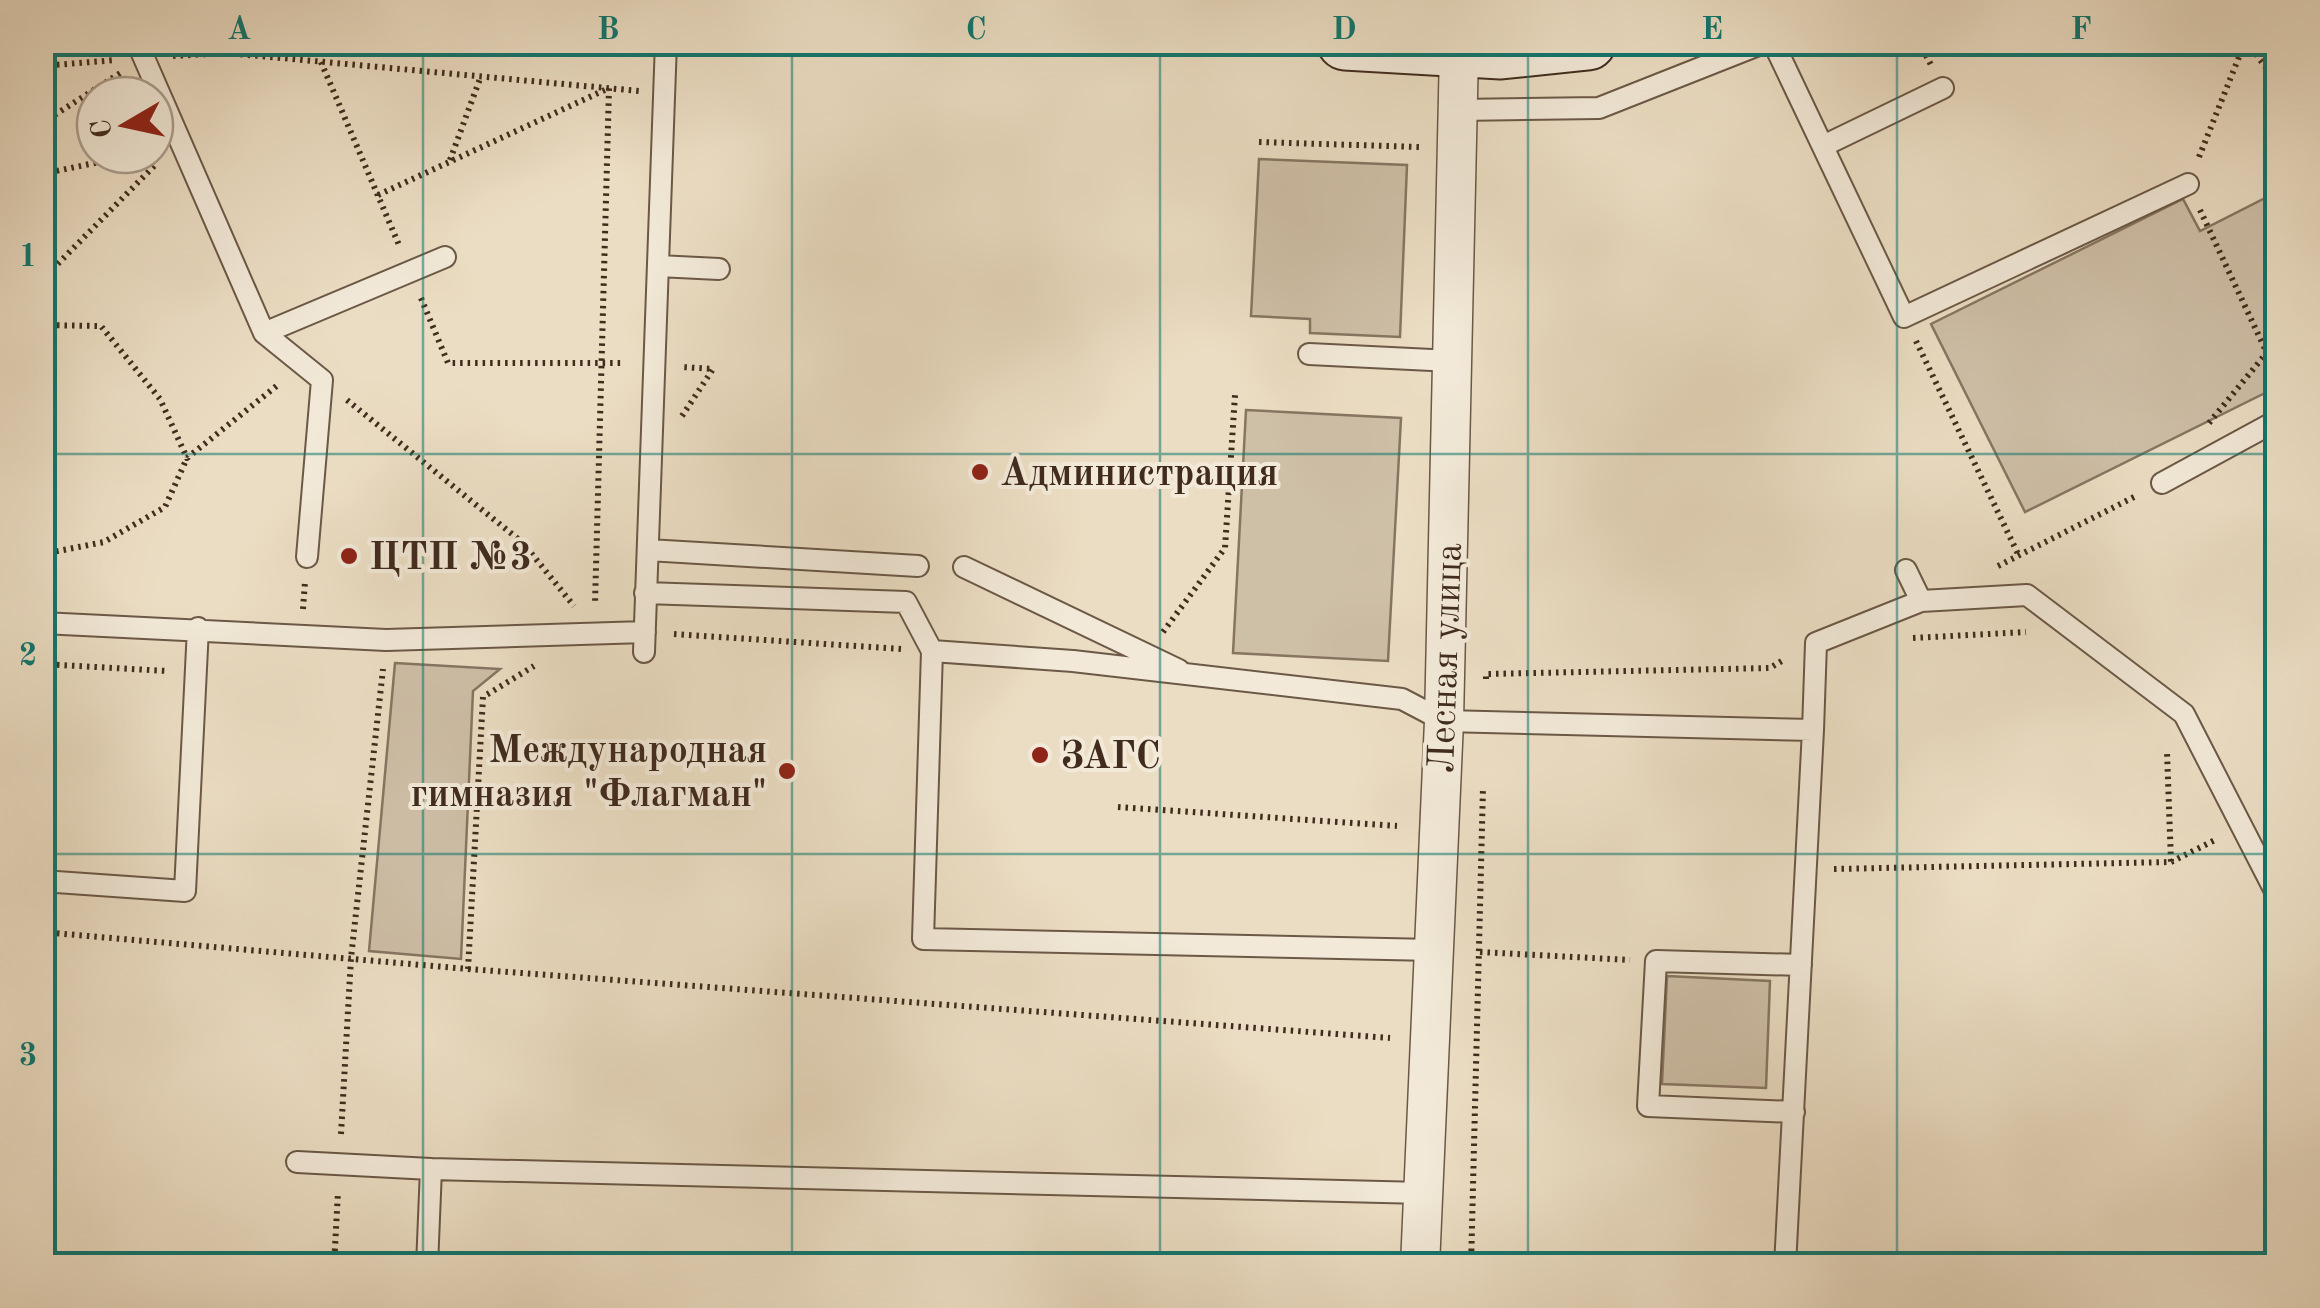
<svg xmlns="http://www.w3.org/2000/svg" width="2320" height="1308" font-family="'Old Standard TT',serif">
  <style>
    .green { fill: #cebfa7; stroke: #877562; stroke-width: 2.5 }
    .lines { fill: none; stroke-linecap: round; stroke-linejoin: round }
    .lane-casing { stroke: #6b5846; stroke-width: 24 }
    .street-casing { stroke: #6b5846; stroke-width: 41 }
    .secondary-casing { stroke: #402b1d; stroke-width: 59 }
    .path { stroke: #402b1d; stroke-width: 6; stroke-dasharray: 2.5 5; stroke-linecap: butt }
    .lane { stroke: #f2e9d8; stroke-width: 20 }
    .street { stroke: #f2e9d8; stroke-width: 38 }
    .secondary { stroke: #f2e9d8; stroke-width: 55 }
    .grid { fill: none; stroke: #0f766e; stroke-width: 2.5; stroke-opacity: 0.55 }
    .poi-dot { fill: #8f2418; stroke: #f2e9d8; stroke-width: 4 }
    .labels { text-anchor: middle; stroke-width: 8; stroke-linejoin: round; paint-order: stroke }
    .poi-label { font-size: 38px; font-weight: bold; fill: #402b1d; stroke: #f2e9d8; text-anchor: start }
    .street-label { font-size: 38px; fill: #402b1d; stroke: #f2e9d8 }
    .neatline { fill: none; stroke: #0f766e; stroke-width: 4 }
    .grid-label { font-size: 32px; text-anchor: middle; font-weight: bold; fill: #0f766e }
  </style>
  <rect width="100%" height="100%" fill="#ebddc3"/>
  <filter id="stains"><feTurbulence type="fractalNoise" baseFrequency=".002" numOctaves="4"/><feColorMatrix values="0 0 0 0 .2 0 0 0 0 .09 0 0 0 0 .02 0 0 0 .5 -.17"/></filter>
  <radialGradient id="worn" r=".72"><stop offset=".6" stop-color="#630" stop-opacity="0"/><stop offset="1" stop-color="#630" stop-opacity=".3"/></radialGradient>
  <path class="green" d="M 1259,159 L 1407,165 L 1400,337 L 1310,333 L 1310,319 L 1251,316 Z
    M 2277,192 L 2277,387 L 2025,512 L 1931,324 L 2183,199 L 2200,231 Z
    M 1246,410 L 1401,418 L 1388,661 L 1233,653 Z
    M 395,663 L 500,669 L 473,691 L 461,959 L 369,951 Z
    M 1667,976 L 1770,981 L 1766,1088 L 1662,1084 Z"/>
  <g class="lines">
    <g class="lane-casing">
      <path id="lane" d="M 137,42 L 264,333 L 445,257
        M 1773,42 L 1904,317 L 2188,184
        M 1458,110 L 1599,108 L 1766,42
        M 1823,146 L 1943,88
        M 658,266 L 719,269
        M 264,333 L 322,380 L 307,557
        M 1309,354 L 1452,361
        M 2162,483 L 2278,420
        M 648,550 L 918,566
        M 964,567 L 1179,670
        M 1906,570 L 1921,601
        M 645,593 L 906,602 L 932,651
        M 42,623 L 386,640 L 645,632
        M 644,652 L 666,42
        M 1813,730 L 1816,643 L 1921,601 L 2027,595 L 2184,714 L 2278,897
        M 42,881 L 185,891 L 198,628
        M 1433,950 L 923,939 L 932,651 L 1073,661 L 1402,699 L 1444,721 L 1813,730 L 1785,1266
        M 1794,1112 L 1648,1106 L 1656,961 L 1801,965
        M 297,1162 L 431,1169
        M 427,1266 L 431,1169 L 1423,1193"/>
    </g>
    <g class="street-casing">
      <path id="street" d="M 1420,1266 L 1444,721 L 1459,51"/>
    </g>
    <g class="secondary-casing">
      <path id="secondary" d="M 1345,42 L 1501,51 L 1588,42"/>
    </g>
    <path class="path" d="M 1919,42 L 1931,65
      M 2247,42 L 2278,84
      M 173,56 L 227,53 L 639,91
      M 321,62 L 399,245
      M 42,66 L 116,60
      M 42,123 L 122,72
      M 1259,142 L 1419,147
      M 2199,157 L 2245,42
      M 450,160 L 481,76
      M 42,174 L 133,155
      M 378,195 L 609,88 L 595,604
      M 2200,210 L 2266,351
      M 42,280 L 157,163
      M 421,298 L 448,363 L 625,363
      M 42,325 L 101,326 L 160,399 L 187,458 L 279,384
      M 1916,341 L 2019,556
      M 347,400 L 523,543 L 574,606
      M 682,416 L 713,369 L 682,367
      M 2209,423 L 2278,339
      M 42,550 L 48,553 L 104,542 L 165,507 L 187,458
      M 1998,566 L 2138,495
      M 303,609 L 305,582
      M 1163,632 L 1225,548 L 1235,395
      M 674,634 L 901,649
      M 1913,638 L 2026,632
      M 42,664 L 167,671
      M 1486,679 L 1486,674 L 1770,668 L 1785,659
      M 1118,807 L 1397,826
      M 2171,862 L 2215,840
      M 1834,869 L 2171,862 L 2167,752
      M 42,932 L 468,969 L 483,697 L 534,666
      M 1480,952 L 1630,960
      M 468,969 L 1390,1038
      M 341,1134 L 351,958 L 383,669
      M 334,1266 L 338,1192
      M 1471,1266 L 1483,787"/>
    <use href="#lane" class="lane"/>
    <use href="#street" class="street"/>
    <use href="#secondary" class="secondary"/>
  </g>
  <path class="grid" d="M 423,42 L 423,1266M 792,42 L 792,1266M 1160,42 L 1160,1266M 1528,42 L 1528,1266M 1897,42 L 1897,1266M 42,454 L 2278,454M 42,854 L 2278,854"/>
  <g class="poi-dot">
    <circle cx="980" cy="472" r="10"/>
    <circle cx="349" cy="556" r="10"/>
    <circle cx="1040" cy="755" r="10"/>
    <circle cx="787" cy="771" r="10"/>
  </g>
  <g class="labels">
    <g class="poi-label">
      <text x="1000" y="485">Администрация</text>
      <text x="369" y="569">ЦТП №3</text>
      <text x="767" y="762" text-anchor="end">Международная<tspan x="767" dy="44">гимназия "Флагман"</tspan></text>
      <text x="1060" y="768">ЗАГС</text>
    </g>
    <g class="street-label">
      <text transform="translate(1444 658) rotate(-88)" y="13">Лесная улица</text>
    </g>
  </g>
  <rect width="2320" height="1308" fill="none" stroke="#ebddc3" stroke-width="110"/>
  <g transform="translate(125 125) rotate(261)"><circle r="48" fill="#f2e9d8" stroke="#ab9d8d" stroke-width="2.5"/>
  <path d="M0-8L18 38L0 25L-18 38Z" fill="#8f2418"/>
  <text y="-15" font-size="28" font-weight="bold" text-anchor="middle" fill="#402b1d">С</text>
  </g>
  <rect x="55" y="55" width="2210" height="1198" class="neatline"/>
  <g class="grid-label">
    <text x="239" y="39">A</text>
    <text x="608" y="39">B</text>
    <text x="976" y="39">C</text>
    <text x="1344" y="39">D</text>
    <text x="1712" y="39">E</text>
    <text x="2081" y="39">F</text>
    <text x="28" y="266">1</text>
    <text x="28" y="665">2</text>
    <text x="28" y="1065">3</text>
  </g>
  <rect width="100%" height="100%" filter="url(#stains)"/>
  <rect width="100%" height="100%" fill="url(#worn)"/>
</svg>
